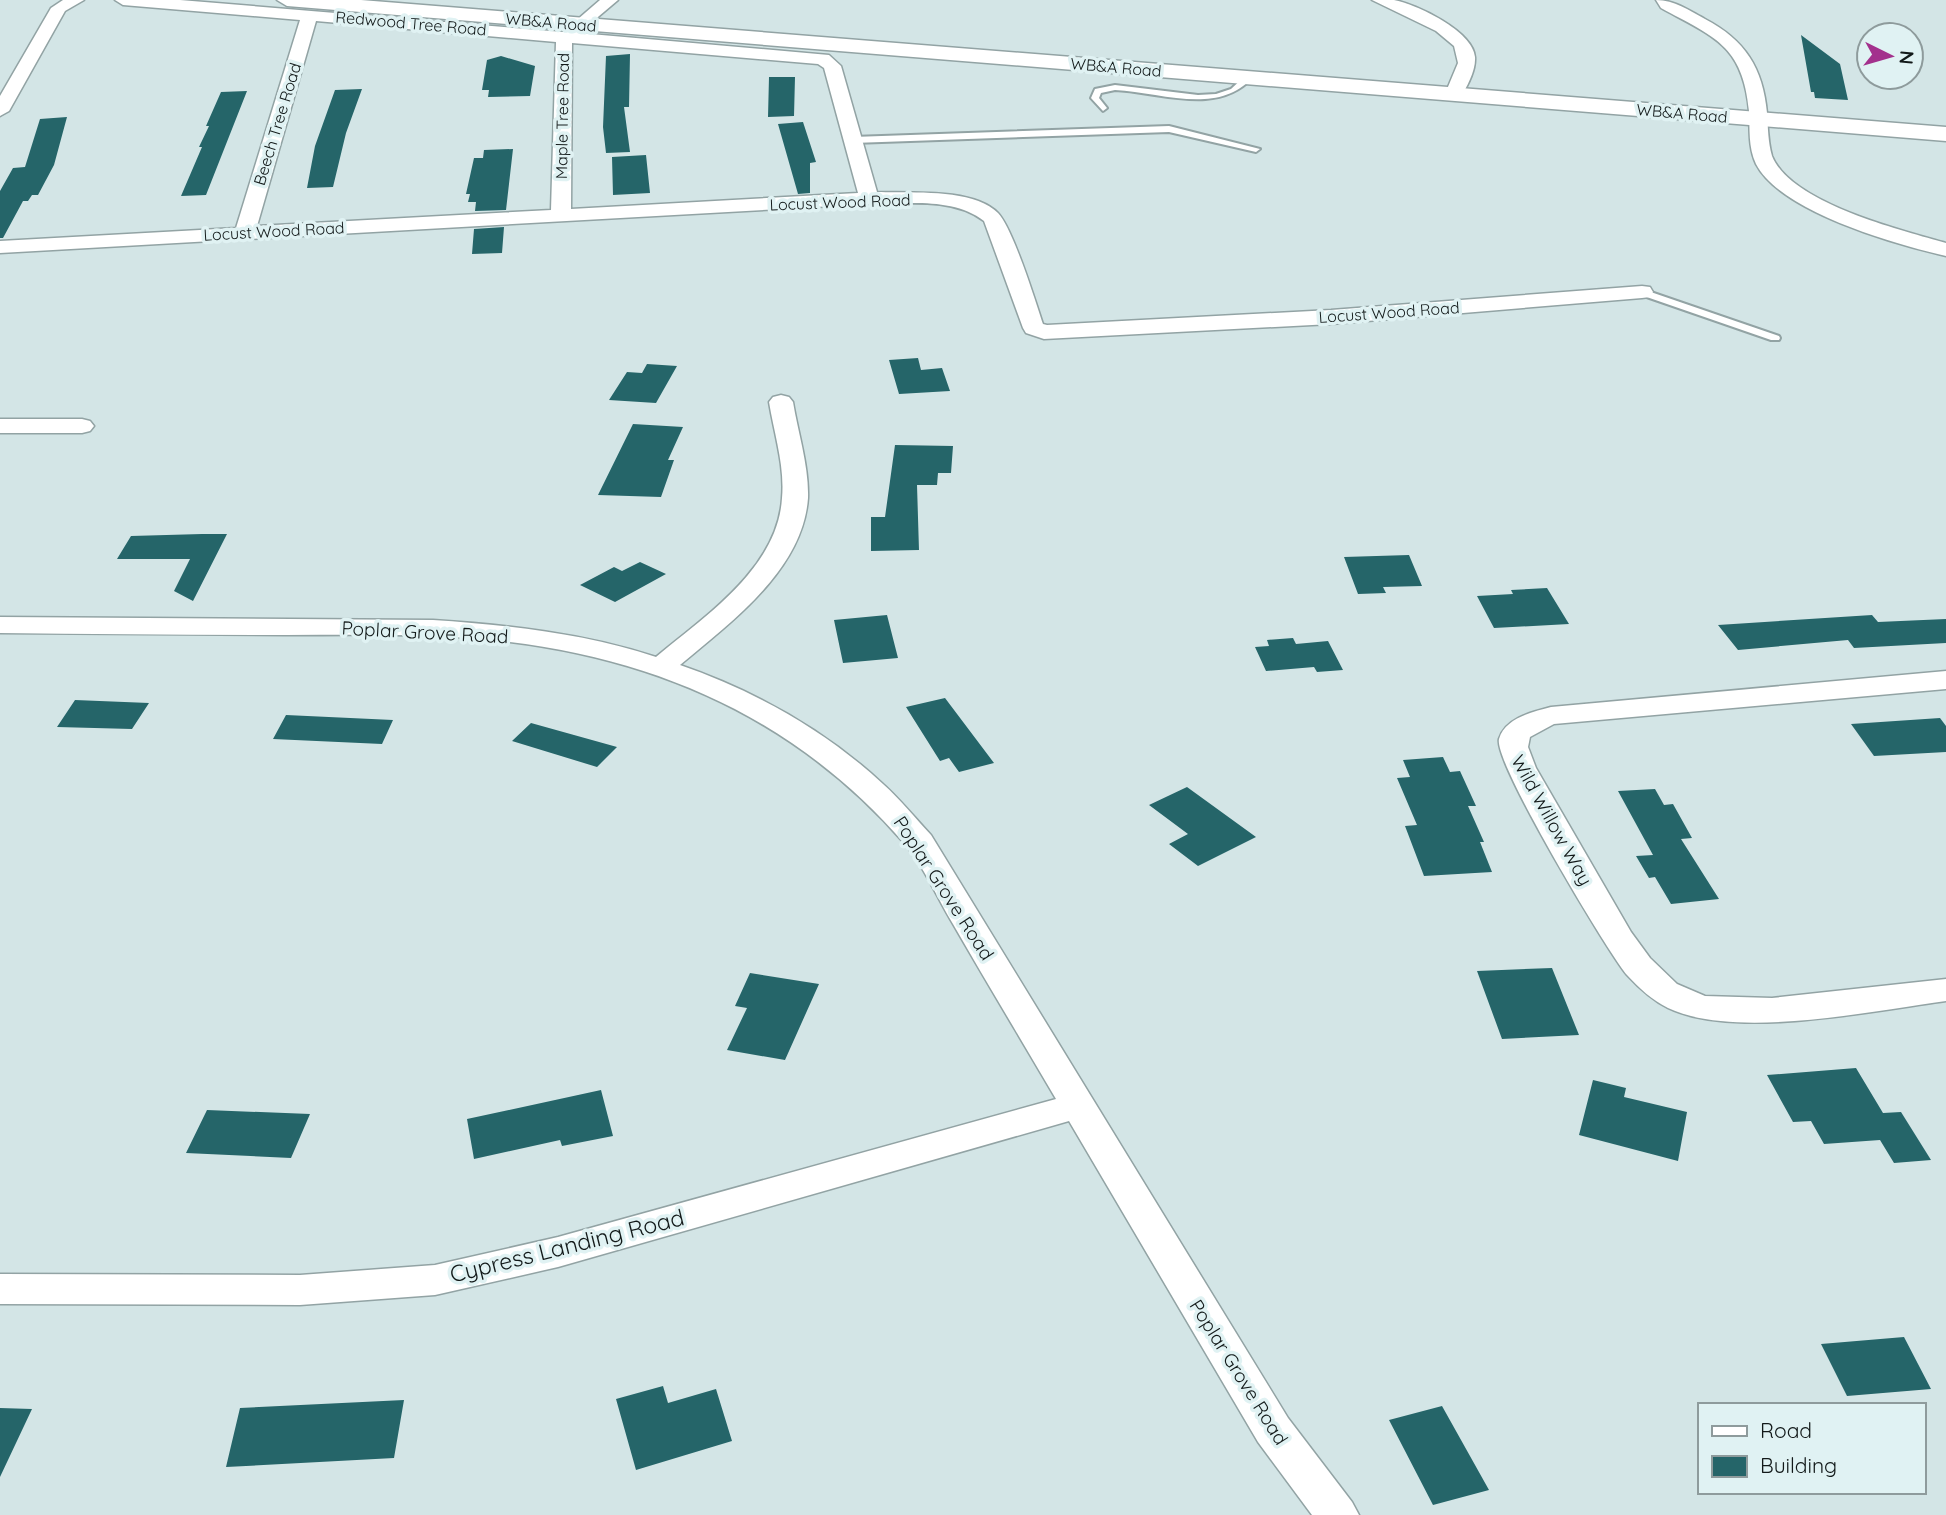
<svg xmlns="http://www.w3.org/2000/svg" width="1946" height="1515" font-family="Quicksand,sans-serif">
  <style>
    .building { fill: #256569 }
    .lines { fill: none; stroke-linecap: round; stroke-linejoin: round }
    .service-casing { stroke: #92a3a4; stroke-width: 4 }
    .minor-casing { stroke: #92a3a4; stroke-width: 3 }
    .tertiary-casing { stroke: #92a3a4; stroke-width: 3 }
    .service { fill: #fff; fill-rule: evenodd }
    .minor { fill: #fff; fill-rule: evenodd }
    .tertiary { fill: #fff; fill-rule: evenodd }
    .labels { text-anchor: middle; stroke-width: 7; stroke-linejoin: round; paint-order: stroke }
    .far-street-label { font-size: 16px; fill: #121919; stroke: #e0f2f3 }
    .street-label { font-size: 19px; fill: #121919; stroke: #e0f2f3 }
    .near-street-label { font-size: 23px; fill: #121919; stroke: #e0f2f3 }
  </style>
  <rect width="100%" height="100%" fill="#d3e5e6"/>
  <path class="building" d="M 1801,35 L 1840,64 L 1848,100 L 1815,98 L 1814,92 L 1811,92 Z
    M 630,54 L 629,107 L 624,107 L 630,152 L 606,153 L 603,127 L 606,56 Z
    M 501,56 L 535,66 L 530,96 L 488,97 L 489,90 L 482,90 L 487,60 Z
    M 769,77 L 795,77 L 794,116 L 768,117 Z
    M 362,89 L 346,133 L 333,187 L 307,188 L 315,146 L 335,90 Z
    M 247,91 L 206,195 L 181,196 L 202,147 L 199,147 L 209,126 L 206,126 L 221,92 Z
    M 67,117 L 54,165 L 38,195 L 32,195 L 28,201 L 23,201 L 3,238 L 0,238 L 0,191 L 13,168 L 25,167 L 40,119 Z
    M 803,122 L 816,162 L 810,163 L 810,193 L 798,194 L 778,124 Z
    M 513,149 L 506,210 L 475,211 L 476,202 L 468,202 L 470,194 L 466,194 L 474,158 L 483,158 L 484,150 Z
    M 646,155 L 650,193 L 613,195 L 612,157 Z
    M 504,227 L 502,253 L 472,254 L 474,229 Z
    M 918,358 L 921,370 L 942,368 L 950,391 L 899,394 L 889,360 Z
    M 647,364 L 677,366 L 656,403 L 609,400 L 627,372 L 642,373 Z
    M 633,424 L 683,427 L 668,460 L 674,460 L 661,497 L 598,495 Z
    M 895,445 L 953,446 L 951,473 L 938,473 L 937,485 L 917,485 L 919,550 L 871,551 L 871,517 L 885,517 Z
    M 202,534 L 227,534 L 193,601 L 174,591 L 190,559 L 117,559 L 131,536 Z
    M 1409,555 L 1422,586 L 1383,587 L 1386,593 L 1358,594 L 1344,557 Z
    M 640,562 L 666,574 L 615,602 L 580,585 L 614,567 L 622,571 Z
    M 1547,588 L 1569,624 L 1494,628 L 1477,596 L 1513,594 L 1511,590 Z
    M 887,615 L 898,658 L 843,663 L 834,620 Z
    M 1872,615 L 1878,622 L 1946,619 L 1946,643 L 1854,648 L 1848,640 L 1738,650 L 1718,625 Z
    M 1293,638 L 1296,644 L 1328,641 L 1343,670 L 1317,672 L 1314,667 L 1266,671 L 1255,647 L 1269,646 L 1267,640 Z
    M 945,698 L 994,763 L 959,772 L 949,758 L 940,761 L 906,707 Z
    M 75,700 L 149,703 L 132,729 L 57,727 Z
    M 286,715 L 393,720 L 382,744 L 273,739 Z
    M 1940,718 L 1946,726 L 1946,752 L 1874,756 L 1851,724 Z
    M 531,723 L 617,747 L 597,767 L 512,741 Z
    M 1443,757 L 1450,772 L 1460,771 L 1476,806 L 1468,806 L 1484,842 L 1480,842 L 1492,872 L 1424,876 L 1405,826 L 1417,825 L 1397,778 L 1410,777 L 1403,760 Z
    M 1187,787 L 1256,837 L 1198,866 L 1169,844 L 1188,834 L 1149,805 Z
    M 1655,789 L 1664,805 L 1673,804 L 1692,838 L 1681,839 L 1719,899 L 1671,904 L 1655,877 L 1649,878 L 1636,856 L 1653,855 L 1618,791 Z
    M 1552,968 L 1579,1035 L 1502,1039 L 1477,971 Z
    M 750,973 L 819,984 L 785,1060 L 727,1050 L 747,1008 L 735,1006 Z
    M 1856,1068 L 1883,1113 L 1901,1112 L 1931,1160 L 1894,1163 L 1880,1140 L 1824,1144 L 1811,1121 L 1793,1122 L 1767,1075 Z
    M 1593,1080 L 1626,1088 L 1624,1097 L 1687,1112 L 1678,1161 L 1579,1135 Z
    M 601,1090 L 613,1136 L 562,1146 L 560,1140 L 474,1159 L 467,1119 Z
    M 207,1110 L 310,1114 L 291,1158 L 186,1153 Z
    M 1904,1337 L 1931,1389 L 1847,1396 L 1821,1344 Z
    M 663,1386 L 668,1403 L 716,1389 L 732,1441 L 636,1470 L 616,1399 Z
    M 404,1400 L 394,1458 L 226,1467 L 240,1408 Z
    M 1442,1406 L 1489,1490 L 1433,1505 L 1389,1420 Z
    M 0,1408 L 32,1409 L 0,1477 Z"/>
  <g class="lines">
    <g class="service-casing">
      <path id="service" d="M 1245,76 L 1252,78 C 1217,116 1160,92 1115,90 L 1101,93 L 1099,98 L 1107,108 L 1103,111 L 1091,98 L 1095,89 L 1115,85 L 1198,95 L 1216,94 L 1231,89 Z
        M 1169,126 L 1260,149 L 1256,152 L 1169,132 L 853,143 L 849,140 L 853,137 Z
        M 1642,289 L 1779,336 L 1780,338 L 1779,340 L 1771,340 L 1638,294 L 1638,290 Z"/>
    </g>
    <g class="minor-casing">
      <path id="minor" d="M 63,0 L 84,0 L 65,11 L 9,111 L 0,116 L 0,96 L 51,8 Z
        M 115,0 L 180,0 L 563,32 L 600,0 L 618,0 L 579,33 L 829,55 L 841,66 L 877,192 C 910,193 974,188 998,213 C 1013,229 1035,300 1043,324 L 1047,325 L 1331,310 L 1642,286 L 1650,287 L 1653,292 L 1650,297 L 1642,298 L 1331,324 L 1044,339 L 1026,333 L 1023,328 L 984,221 C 953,197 906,204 869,204 L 0,253 L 0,241 L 236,228 L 300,20 L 123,5 ZM 316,21 L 556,42 L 551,210 L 257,226 ZM 572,43 L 818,64 L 824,68 L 858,193 L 571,209 Z
        M 1372,0 C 1379,0 1387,0 1394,0 C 1416,4 1473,31 1475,57 C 1476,70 1467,87 1460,98 L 1448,98 L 1445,94 L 1458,63 L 1454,46 L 1436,31 Z
        M 1656,0 C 1675,0 1688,10 1705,19 C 1745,40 1763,68 1767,113 C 1768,128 1768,142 1772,156 C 1791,203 1900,230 1946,243 L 1946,256 C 1895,244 1781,212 1756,164 C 1748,147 1750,129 1749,111 C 1743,45 1714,37 1661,8 Z
        M 781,395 L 789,397 L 793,402 C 798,433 809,466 808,498 C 803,570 730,623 680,665 C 755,691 825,730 883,784 C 900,799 915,818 931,835 L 1288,1418 L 1352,1502 L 1359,1515 L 1312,1515 L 1258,1442 L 1069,1121 L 558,1267 L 435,1295 L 300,1305 L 0,1304 L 0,1274 L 300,1275 L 435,1265 L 558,1237 L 1056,1099 C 1022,1041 987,983 953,924 C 937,898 924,866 904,843 C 798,721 661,659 501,641 C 429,633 357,635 285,635 C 190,635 95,634 0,633 L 0,617 L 433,620 C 508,625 584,633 656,657 C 705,616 778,568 782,498 C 785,466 774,433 769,402 L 773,397 Z
        M 0,419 L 82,419 L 90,421 L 94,426 L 90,431 L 82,433 L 0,433 Z
        M 1946,671 L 1946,689 L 1554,724 L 1530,737 L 1528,747 L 1536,768 L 1631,932 L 1650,958 L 1677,984 L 1705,996 L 1772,998 L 1946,979 L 1946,1001 C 1872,1011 1735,1040 1668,1008 C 1652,1000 1639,988 1627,975 C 1607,951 1493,761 1499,739 C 1505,718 1532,712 1551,707 Z"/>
    </g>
    <g class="tertiary-casing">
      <path id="tertiary" d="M 277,0 L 361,0 L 1946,127 L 1946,141 L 287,6 Z"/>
    </g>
    <use href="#service" class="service"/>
    <use href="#minor" class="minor"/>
    <use href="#tertiary" class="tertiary"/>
  </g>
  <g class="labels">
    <g class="far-street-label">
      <text transform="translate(551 22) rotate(5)" y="6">WB&amp;A Road</text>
      <text transform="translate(411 23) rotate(5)" y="6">Redwood Tree Road</text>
      <text transform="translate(1116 67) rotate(5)" y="6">WB&amp;A Road</text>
      <text transform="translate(1682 113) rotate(5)" y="6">WB&amp;A Road</text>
      <text transform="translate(562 116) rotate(-89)" y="6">Maple Tree Road</text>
      <text transform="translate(277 124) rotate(-73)" y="6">Beech Tree Road</text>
      <text transform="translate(840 202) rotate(-2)" y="6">Locust Wood Road</text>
      <text transform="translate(274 231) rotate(-3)" y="6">Locust Wood Road</text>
      <text transform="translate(1389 312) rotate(-4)" y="6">Locust Wood Road</text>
    </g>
    <g class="street-label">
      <text transform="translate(425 632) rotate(3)" y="7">Poplar Grove Road</text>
      <text transform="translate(1552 820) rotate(61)" y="7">Wild Willow Way</text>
      <text transform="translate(944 888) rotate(57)" y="7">Poplar Grove Road</text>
      <text transform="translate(1239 1372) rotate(58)" y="7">Poplar Grove Road</text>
    </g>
    <g class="near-street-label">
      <text transform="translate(567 1246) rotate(-14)" y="8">Cypress Landing Road</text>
    </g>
  </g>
  <rect x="1698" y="1403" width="228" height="91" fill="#e0f2f3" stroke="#8e9b9c" stroke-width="2"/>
  <rect x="1712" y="1426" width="35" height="10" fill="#ffffff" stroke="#8e9b9c" stroke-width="2"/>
  <text x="1760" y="1438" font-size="21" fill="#121919">Road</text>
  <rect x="1712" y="1456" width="35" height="21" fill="#256569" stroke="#8e9b9c" stroke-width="2"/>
  <text x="1760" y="1473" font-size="21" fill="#121919">Building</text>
  <g transform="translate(1890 56) rotate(95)"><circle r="33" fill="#e0f2f3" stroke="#8e9b9c" stroke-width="2"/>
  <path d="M0-5L12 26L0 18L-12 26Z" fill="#a3318d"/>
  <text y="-10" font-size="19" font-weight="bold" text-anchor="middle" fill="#121919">N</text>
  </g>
</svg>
